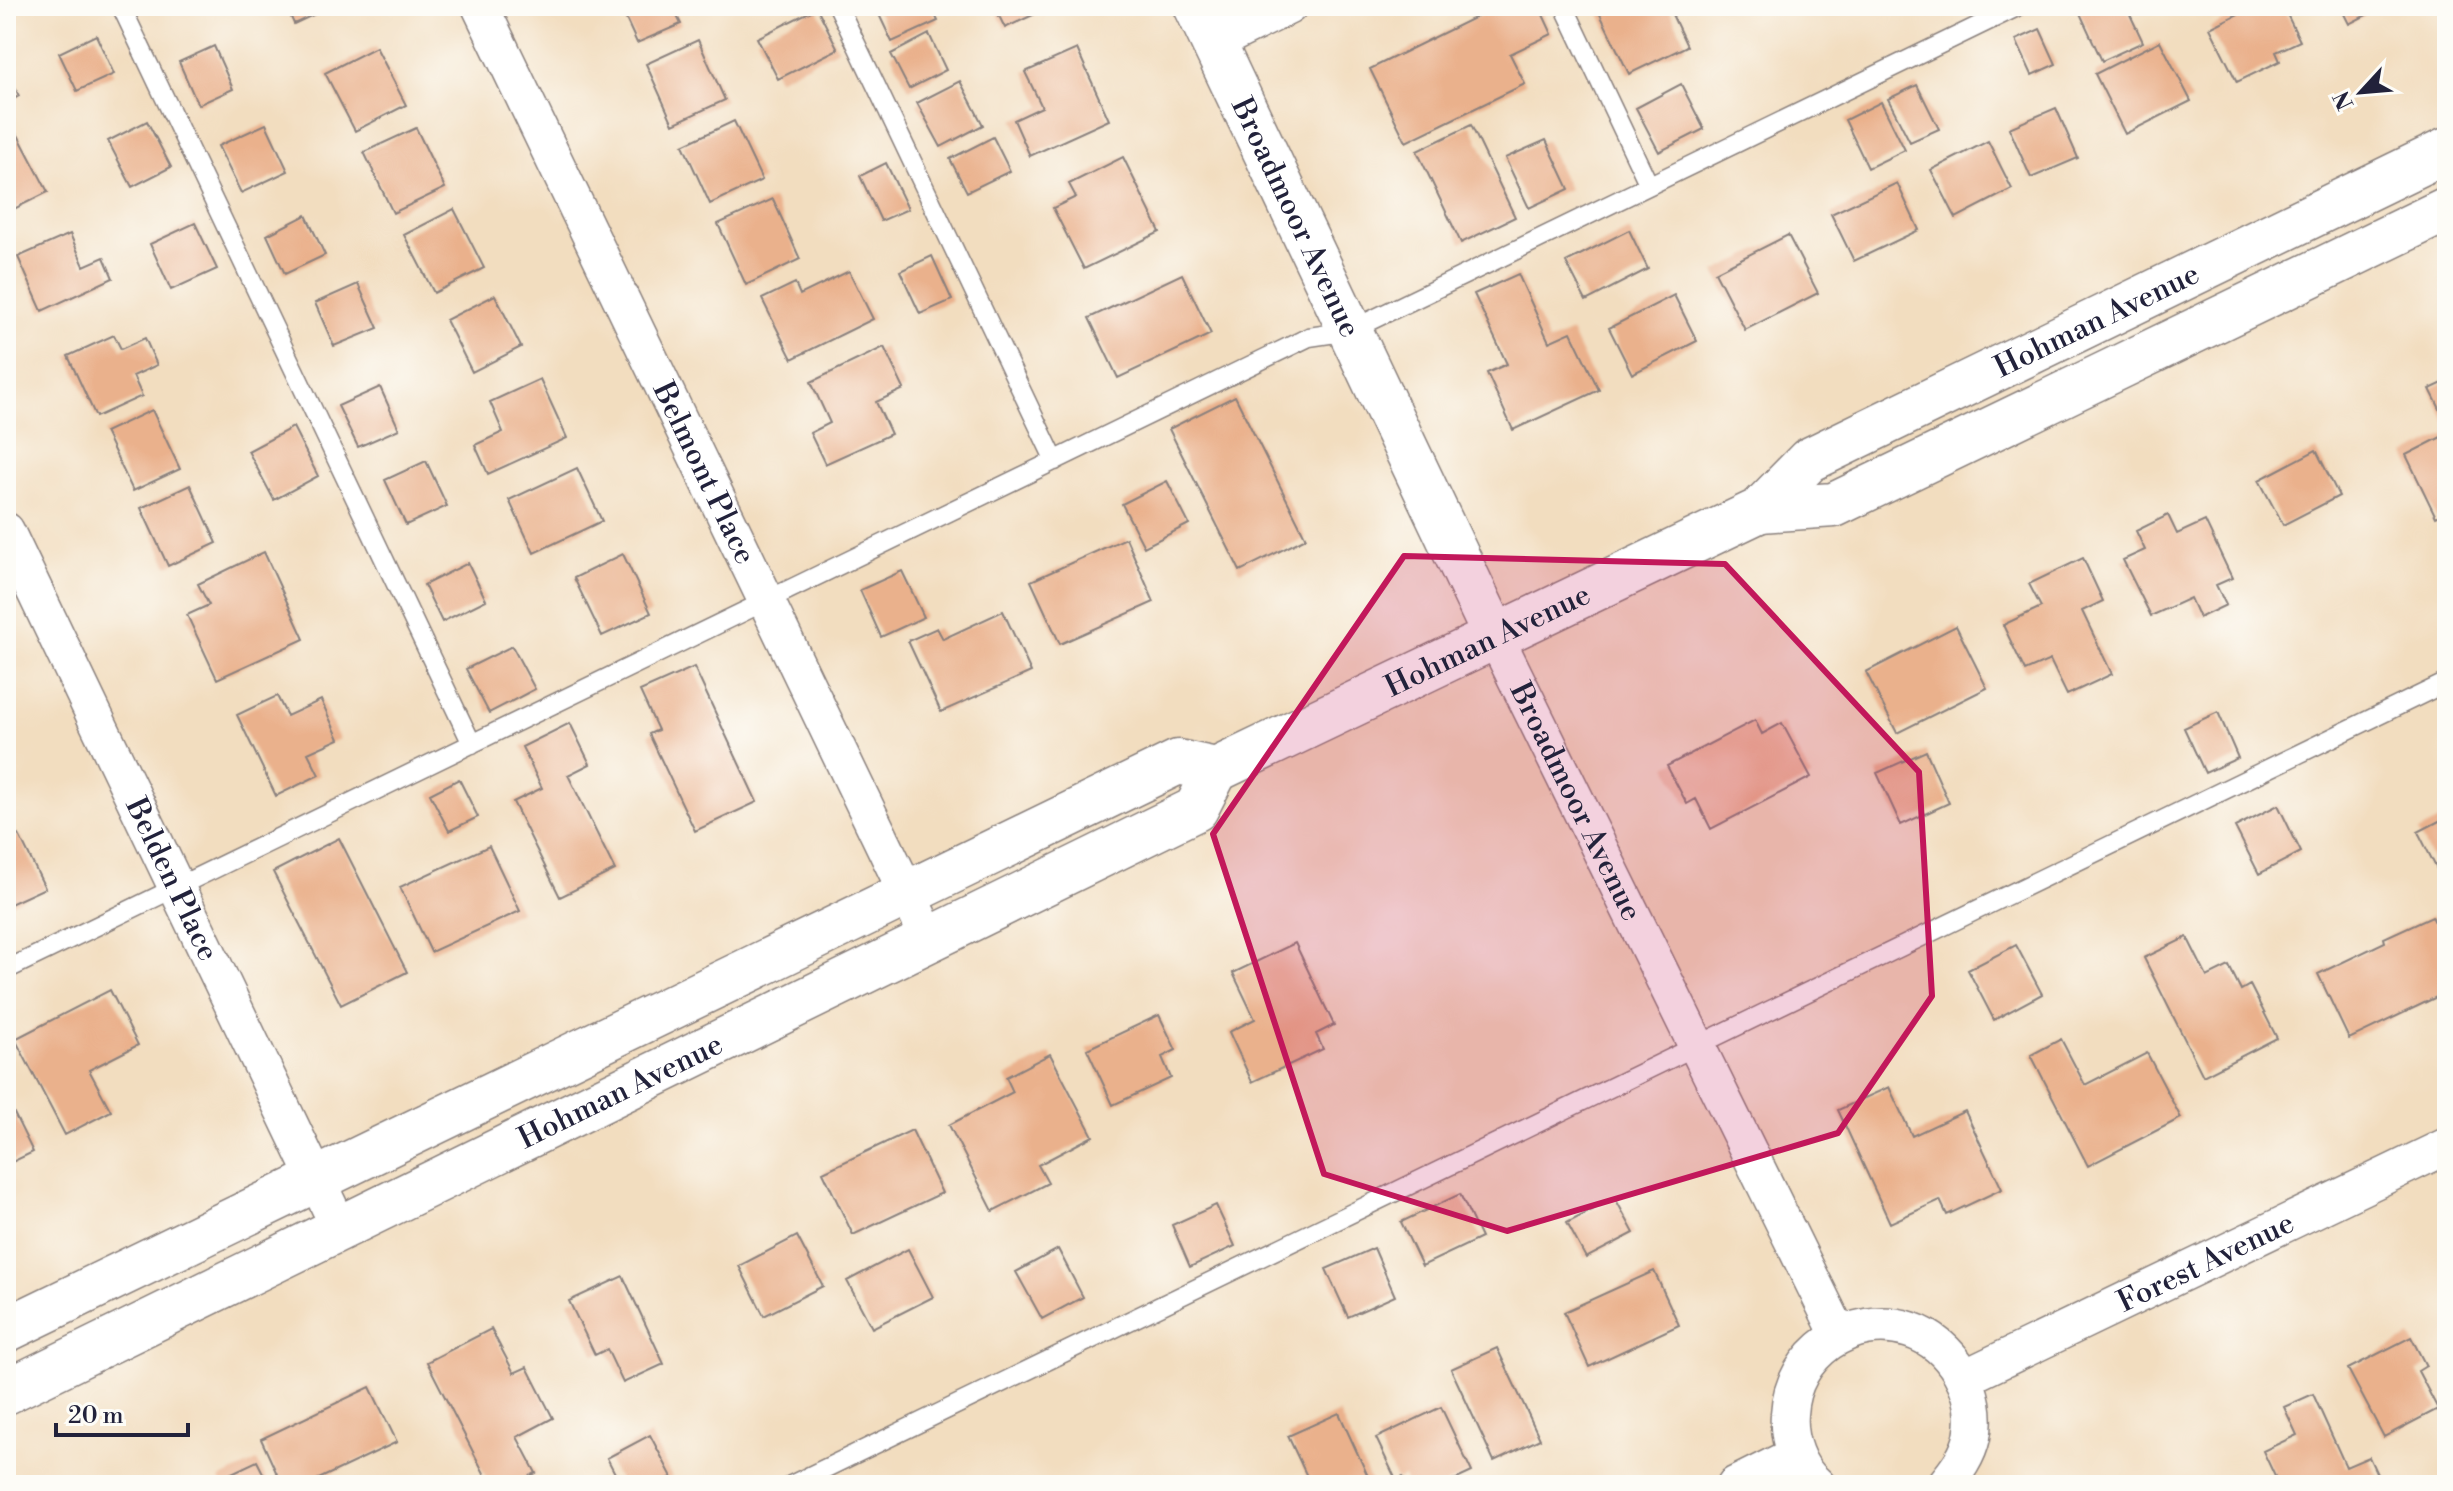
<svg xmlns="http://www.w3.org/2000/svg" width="2453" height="1491" font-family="'Libre Bodoni',serif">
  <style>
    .building { fill: #eab18c }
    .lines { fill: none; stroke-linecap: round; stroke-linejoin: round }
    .lane-casing { stroke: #8a807d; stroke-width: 21 }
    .street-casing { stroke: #8a807d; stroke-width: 39 }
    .secondary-casing { stroke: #8a807d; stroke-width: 47 }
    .lane { stroke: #fff; stroke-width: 18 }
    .street { stroke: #fff; stroke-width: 36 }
    .secondary { stroke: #fff; stroke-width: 44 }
    .marked { fill: #c2185b; fill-opacity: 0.2; stroke: #c2185b; stroke-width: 6; stroke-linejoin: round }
    .labels { text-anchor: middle; stroke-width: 8; stroke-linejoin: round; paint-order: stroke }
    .street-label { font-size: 30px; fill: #22223b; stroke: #fdfcf7 }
  </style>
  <rect width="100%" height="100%" fill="#fdfcf7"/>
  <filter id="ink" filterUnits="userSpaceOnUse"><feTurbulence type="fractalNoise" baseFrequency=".0125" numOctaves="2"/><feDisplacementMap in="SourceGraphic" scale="16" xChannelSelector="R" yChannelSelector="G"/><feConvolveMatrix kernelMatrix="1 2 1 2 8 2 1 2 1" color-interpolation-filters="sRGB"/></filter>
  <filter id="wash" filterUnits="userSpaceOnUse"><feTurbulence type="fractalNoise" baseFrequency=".006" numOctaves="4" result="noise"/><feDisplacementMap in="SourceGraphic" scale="32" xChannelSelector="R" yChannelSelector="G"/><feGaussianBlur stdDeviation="1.8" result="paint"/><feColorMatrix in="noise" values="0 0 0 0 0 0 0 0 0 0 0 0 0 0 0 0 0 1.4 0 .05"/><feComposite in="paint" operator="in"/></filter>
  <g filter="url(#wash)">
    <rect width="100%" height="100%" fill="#f2ddbf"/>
    <g id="blocks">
      <path class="building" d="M 286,6 L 332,6 L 294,24 Z
        M 620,6 L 672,6 L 681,24 L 637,43 Z
        M 875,6 L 931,6 L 938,21 L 892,42 Z
        M 994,6 L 1052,6 L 1005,28 Z
        M 1498,6 L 1539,6 L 1552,34 L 1510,54 L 1525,84 L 1406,142 L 1370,69 Z
        M 1596,6 L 1668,6 L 1687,46 L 1629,74 Z
        M 2088,6 L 2126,6 L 2143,42 L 2102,61 L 2079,11 Z
        M 2254,6 L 2283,6 L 2300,41 L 2276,52 L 2280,61 L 2237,82 L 2210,28 Z
        M 2340,6 L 2384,6 L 2349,24 Z
        M 817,8 L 838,49 L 778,79 L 757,38 Z
        M 2040,29 L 2056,64 L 2032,75 L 2016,40 Z
        M 929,34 L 946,70 L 909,89 L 891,54 Z
        M 96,35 L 114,74 L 77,91 L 59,53 Z
        M 698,40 L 725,100 L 673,124 L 646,64 Z
        M 2160,41 L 2191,101 L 2125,134 L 2095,74 Z
        M 214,46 L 233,89 L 198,105 L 179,62 Z
        M 376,47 L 406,105 L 355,131 L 325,73 Z
        M 1077,49 L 1109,120 L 1030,156 L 1014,120 L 1042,107 L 1025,72 Z
        M 11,79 L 19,96 L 6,103 L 6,81 Z
        M 960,81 L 983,125 L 941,147 L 917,103 Z
        M 1681,84 L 1704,129 L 1659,152 L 1636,108 Z
        M 1917,85 L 1939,129 L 1910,142 L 1888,99 Z
        M 1881,102 L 1905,150 L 1868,168 L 1845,120 Z
        M 2056,108 L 2078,158 L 2031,178 L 2009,128 Z
        M 147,121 L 171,167 L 132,187 L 108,141 Z
        M 734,121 L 762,180 L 710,204 L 683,145 Z
        M 266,124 L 288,171 L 241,193 L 218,146 Z
        M 1471,125 L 1515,217 L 1461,243 L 1417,151 Z
        M 416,128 L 445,188 L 393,213 L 364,152 Z
        M 18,135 L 48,192 L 6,213 L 6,141 Z
        M 993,137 L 1010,171 L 967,192 L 950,159 Z
        M 1546,140 L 1569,189 L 1529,208 L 1505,158 Z
        M 1988,141 L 2012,189 L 1956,218 L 1931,170 Z
        M 1123,157 L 1160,232 L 1084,269 L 1053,208 L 1076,197 L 1069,184 Z
        M 886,163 L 908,209 L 881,221 L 860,176 Z
        M 1897,183 L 1919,230 L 1854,261 L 1831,214 Z
        M 773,199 L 800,259 L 746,285 L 718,224 Z
        M 454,209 L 484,268 L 434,293 L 404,235 Z
        M 306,215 L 325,255 L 285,274 L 267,235 Z
        M 195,223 L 217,269 L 171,290 L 150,244 Z
        M 1629,230 L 1648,269 L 1586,301 L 1566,262 Z
        M 70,234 L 84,266 L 104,257 L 113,278 L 42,311 L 18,257 Z
        M 1788,235 L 1818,293 L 1745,330 L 1715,272 Z
        M 932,256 L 952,300 L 920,314 L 900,271 Z
        M 849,271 L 873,319 L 792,359 L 762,299 L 795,283 L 800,295 Z
        M 1182,274 L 1211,334 L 1118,378 L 1089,318 Z
        M 1518,274 L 1549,342 L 1571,332 L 1599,390 L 1513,430 L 1487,373 L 1507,364 L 1474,294 Z
        M 358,284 L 378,328 L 334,346 L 315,303 Z
        M 495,295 L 521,347 L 472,372 L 446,320 Z
        M 1674,295 L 1697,341 L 1632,374 L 1609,328 Z
        M 114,335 L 121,349 L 145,338 L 157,365 L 133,376 L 142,396 L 96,417 L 68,356 Z
        M 884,347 L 904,389 L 876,402 L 891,434 L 825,464 L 810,433 L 830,423 L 811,382 Z
        M 540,379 L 567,438 L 488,474 L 475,445 L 503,432 L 490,402 Z
        M 2447,381 L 2447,423 L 2430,389 Z
        M 380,387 L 399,429 L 358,447 L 338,406 Z
        M 1235,396 L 1306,538 L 1240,571 L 1169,429 Z
        M 152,410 L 180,469 L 133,491 L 105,432 Z
        M 293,427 L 318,476 L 274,500 L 248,451 Z
        M 2447,434 L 2447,512 L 2436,517 L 2406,455 Z
        M 2316,450 L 2339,496 L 2283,525 L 2259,480 Z
        M 426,461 L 447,506 L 406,525 L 385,480 Z
        M 577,468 L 602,521 L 534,553 L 509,500 Z
        M 1167,481 L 1189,524 L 1144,547 L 1122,504 Z
        M 190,485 L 217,543 L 168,566 L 141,508 Z
        M 2168,515 L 2177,534 L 2205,521 L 2232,578 L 2216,585 L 2226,605 L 2199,618 L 2190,598 L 2151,616 L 2123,560 L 2145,550 L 2136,531 Z
        M 1126,538 L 1154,602 L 1060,644 L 1031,581 Z
        M 264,552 L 304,639 L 217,679 L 187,615 L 209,605 L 198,584 Z
        M 623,554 L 651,613 L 602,636 L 574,578 Z
        M 2083,558 L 2103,601 L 2082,611 L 2112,674 L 2067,695 L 2050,660 L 2025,671 L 2003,625 L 2041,607 L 2029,584 Z
        M 468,563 L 486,600 L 442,622 L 424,585 Z
        M 902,571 L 924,617 L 881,637 L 860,590 Z
        M 1003,611 L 1031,672 L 941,712 L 908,641 L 937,628 L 943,639 Z
        M 1956,626 L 1987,688 L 1897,733 L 1866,672 Z
        M 512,646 L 535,689 L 489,713 L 466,669 Z
        M 694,667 L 757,802 L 695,831 L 649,734 L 658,730 L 640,691 Z
        M 277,696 L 287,716 L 321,700 L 339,739 L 308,753 L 319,775 L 276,796 L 237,715 Z
        M 2218,712 L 2238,758 L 2205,773 L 2184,728 Z
        M 1755,720 L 1762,734 L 1782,723 L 1811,777 L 1711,829 L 1696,799 L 1687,804 L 1667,766 Z
        M 570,723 L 590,764 L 568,775 L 615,870 L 560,897 L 513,802 L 542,788 L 522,747 Z
        M 1926,751 L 1949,803 L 1901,825 L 1877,773 Z
        M 459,779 L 478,817 L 449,831 L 430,794 Z
        M 2278,805 L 2301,852 L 2259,874 L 2235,827 Z
        M 2447,817 L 2447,889 L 2418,832 Z
        M 19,835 L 45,888 L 6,906 L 6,841 Z
        M 339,838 L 407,972 L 341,1005 L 273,872 Z
        M 489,846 L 520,911 L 431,952 L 400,887 Z
        M 2432,916 L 2447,948 L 2447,992 L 2349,1039 L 2318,974 L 2385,942 L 2384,938 Z
        M 2187,937 L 2207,977 L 2229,966 L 2241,990 L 2250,985 L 2277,1038 L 2203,1076 L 2144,958 Z
        M 1295,943 L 1334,1025 L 1316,1034 L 1323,1049 L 1252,1082 L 1229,1032 L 1255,1019 L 1233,973 Z
        M 2016,945 L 2042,994 L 1994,1020 L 1968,970 Z
        M 110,990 L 138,1045 L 89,1070 L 111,1111 L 65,1135 L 15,1039 Z
        M 1159,1015 L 1176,1050 L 1162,1057 L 1171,1078 L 1113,1105 L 1087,1049 Z
        M 2061,1039 L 2085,1085 L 2147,1053 L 2181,1118 L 2088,1166 L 2031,1055 Z
        M 1050,1054 L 1093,1136 L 1038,1165 L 1048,1183 L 993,1211 L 949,1125 L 1013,1092 L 1006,1077 Z
        M 1889,1087 L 1912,1136 L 1965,1111 L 2002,1189 L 1947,1215 L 1940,1200 L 1890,1223 L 1838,1110 Z
        M 6,1097 L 33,1152 L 6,1165 Z
        M 912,1130 L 942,1193 L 853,1235 L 823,1172 Z
        M 1460,1194 L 1481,1238 L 1422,1266 L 1401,1222 Z
        M 1615,1198 L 1634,1233 L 1586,1258 L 1567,1223 Z
        M 1216,1205 L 1235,1246 L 1190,1267 L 1172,1225 Z
        M 797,1236 L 823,1286 L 764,1316 L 739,1266 Z
        M 1374,1248 L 1395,1296 L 1348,1317 L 1326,1269 Z
        M 908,1249 L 933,1297 L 872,1328 L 847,1281 Z
        M 1058,1249 L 1083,1297 L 1042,1319 L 1016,1272 Z
        M 1654,1271 L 1679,1325 L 1589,1367 L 1564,1312 Z
        M 623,1276 L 664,1364 L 623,1383 L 607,1349 L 595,1355 L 569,1301 Z
        M 491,1329 L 514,1373 L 527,1367 L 553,1418 L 517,1437 L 536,1473 L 512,1485 L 490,1485 L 427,1362 Z
        M 2411,1337 L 2426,1366 L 2418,1371 L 2438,1409 L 2384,1437 L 2348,1369 Z
        M 1497,1348 L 1540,1439 L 1494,1461 L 1451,1369 Z
        M 370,1387 L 397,1442 L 306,1485 L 282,1485 L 261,1439 Z
        M 2313,1394 L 2346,1467 L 2369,1457 L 2382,1485 L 2279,1485 L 2263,1451 L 2297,1435 L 2284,1407 Z
        M 1441,1407 L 1472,1472 L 1444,1485 L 1407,1485 L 1403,1477 L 1396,1480 L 1376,1438 Z
        M 1339,1413 L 1372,1485 L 1311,1485 L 1288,1436 Z
        M 650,1435 L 672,1477 L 656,1485 L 621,1485 L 607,1458 Z
        M 257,1461 L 269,1485 L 222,1485 L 219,1479 Z"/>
    </g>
  </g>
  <g filter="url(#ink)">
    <use href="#blocks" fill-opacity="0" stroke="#8a807d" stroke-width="2"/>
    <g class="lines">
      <g class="lane-casing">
        <path id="lane" d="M 121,6 L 472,744
          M 838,6 L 1055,461
          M 1564,6 L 1649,185
          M 6,970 L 1309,337 L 1349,331 L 2019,6
          M 791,1485 L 2447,682"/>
      </g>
      <g class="street-casing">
        <g id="street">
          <path id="s1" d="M 480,6 L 929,939"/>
          <path d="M 1214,43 L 1289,6"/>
          <path id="s2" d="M 6,531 L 340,1229"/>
          <path id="s3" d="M 1496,638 L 1839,1335"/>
          <path id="s4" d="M 1964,1378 L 2447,1146"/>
          <path d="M 1735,1485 L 1795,1455"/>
          <path d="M 1817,1485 C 1797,1469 1787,1439 1789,1414 C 1792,1354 1852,1311 1910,1330 C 1953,1344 1981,1393 1972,1437 C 1968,1456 1957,1470 1945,1485"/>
        </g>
      </g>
      <g class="secondary-casing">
        <g id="secondary">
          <path id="s5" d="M 1196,6 L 1496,638"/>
          <path d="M 1760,510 L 1834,505 L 2447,209"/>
          <path id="s6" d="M 6,1330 L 1178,762 L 1216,770 L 1760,510 L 1809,460 L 2447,150"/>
          <path id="s7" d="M 6,1392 L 1196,809 L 1216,770"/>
        </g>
      </g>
      <use href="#lane" class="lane"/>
      <use href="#street" class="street"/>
      <use href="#secondary" class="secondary"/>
    </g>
  </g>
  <path class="marked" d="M 1404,556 L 1725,564 L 1919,772 L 1932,996 L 1838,1133 L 1507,1231 L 1324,1174 L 1213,834 Z"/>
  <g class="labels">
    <g class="street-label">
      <text dy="10" stroke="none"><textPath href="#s5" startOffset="234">Broadmoor Avenue</textPath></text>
      <text dy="10" stroke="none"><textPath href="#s6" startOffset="2334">Hohman Avenue</textPath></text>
      <text dy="10" stroke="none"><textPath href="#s1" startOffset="518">Belmont Place</textPath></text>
      <text dy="10" stroke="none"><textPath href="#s6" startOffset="1642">Hohman Avenue</textPath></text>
      <text dy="10" stroke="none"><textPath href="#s3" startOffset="182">Broadmoor Avenue</textPath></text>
      <text dy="10" stroke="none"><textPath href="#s2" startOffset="386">Belden Place</textPath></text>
      <text dy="10" stroke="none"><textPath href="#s7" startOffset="684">Hohman Avenue</textPath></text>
      <text dy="10" stroke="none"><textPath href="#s4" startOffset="268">Forest Avenue</textPath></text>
    </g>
  </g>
  <rect width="2453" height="1491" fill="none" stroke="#fdfcf7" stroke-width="32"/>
  <g transform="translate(2361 92) rotate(244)" stroke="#fdfcf7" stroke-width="6" paint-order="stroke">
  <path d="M0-6L14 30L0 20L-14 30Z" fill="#22223b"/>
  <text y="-12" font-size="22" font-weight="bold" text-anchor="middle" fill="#22223b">N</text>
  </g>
  <path d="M56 1423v12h132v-12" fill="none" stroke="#22223b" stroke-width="4"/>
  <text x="68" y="1423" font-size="24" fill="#22223b" stroke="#fdfcf7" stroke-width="6" paint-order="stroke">20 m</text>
</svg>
